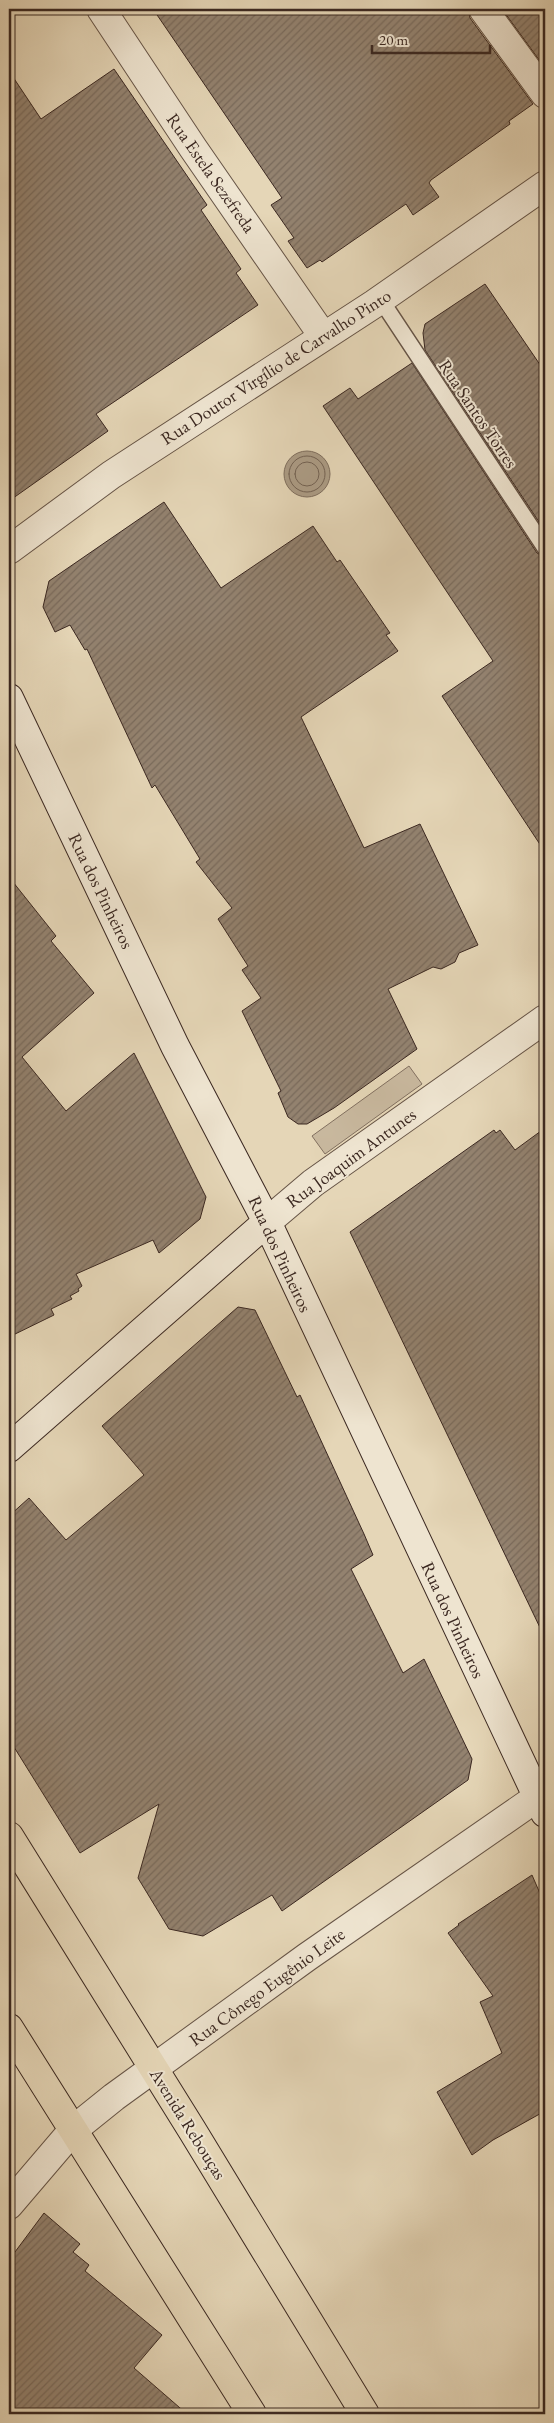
<svg xmlns="http://www.w3.org/2000/svg" width="554" height="2423" font-family="'EB Garamond',serif">
  <style>
    .park { fill: #c8b89e; stroke: #827060 }
    .water { fill: #ab9b84; stroke: #7e6d5c }
    .lines { fill: none; stroke-linecap: round; stroke-linejoin: round }
    .shore { stroke: #736252; stroke-width: 1 }
    .building { fill: url(#building-hatch); stroke: #3b2821 }
    .lane-casing { stroke: #665446; stroke-width: 18 }
    .street-casing { stroke: #665446; stroke-width: 30 }
    .secondary-casing { stroke: #3b2821; stroke-width: 30 }
    .primary-casing { stroke: #3b2821; stroke-width: 30 }
    .lane { stroke: #eee4d0; stroke-width: 15 }
    .street { stroke: #eee4d0; stroke-width: 28 }
    .secondary { stroke: #eee4d0; stroke-width: 28 }
    .primary { stroke: #e5d6b7; stroke-width: 28 }
    .labels { text-anchor: middle; stroke-width: 4; stroke-linejoin: round; paint-order: stroke }
    .street-label { font-size: 18px; fill: #3b2821; stroke: #eee4d0 }
  </style>
  <defs>
    <pattern id="building-hatch" width="6" height="6" patternUnits="userSpaceOnUse" patternTransform="scale(1.25)"><rect width="6" height="6" fill="#93826f"/><path d="M-1 1l2-2M0 6l6-6M5 7l2-2" fill="none" stroke="#796a5b"/></pattern>
  </defs>
  <rect width="100%" height="100%" fill="#e5d6b7"/>
  <filter id="stains"><feTurbulence type="fractalNoise" baseFrequency=".004" numOctaves="4"/><feColorMatrix values="0 0 0 0 .2 0 0 0 0 .09 0 0 0 0 .02 0 0 0 .5 -.17"/></filter>
  <radialGradient id="worn" r=".72"><stop offset=".6" stop-color="#630" stop-opacity="0"/><stop offset="1" stop-color="#630" stop-opacity=".3"/></radialGradient>
  <path class="park" d="M 409,1066 L 422,1084 L 325,1154 L 312,1136 Z"/>
  <path class="water" d="M284 474a23 23 0 1 1 46 0a23 23 0 1 1-46 0Z"/>
  <g class="lines">
    <path class="shore" d="M289 474a18 18 0 1 1 36 0a18 18 0 1 1-36 0Z
      M295 474a12 12 0 1 1 24 0a12 12 0 1 1-24 0Z"/>
  </g>
  <path class="building" d="M 153,9 L 468,9 L 470,18 L 533,104 L 509,121 L 510,124 L 431,180 L 429,183 L 439,197 L 413,215 L 406,204 L 322,262 L 320,260 L 307,268 L 288,241 L 294,238 L 271,205 L 282,198 Z
    M 502,9 L 545,9 L 545,68 Z
    M 114,69 L 207,205 L 201,210 L 241,269 L 236,273 L 258,305 L 96,414 L 108,431 L 9,501 L 9,71 L 41,119 Z
    M 485,284 L 545,372 L 545,531 L 425,350 L 423,333 L 425,324 Z
    M 412,363 L 537,553 L 545,557 L 545,852 L 442,696 L 493,661 L 323,406 L 350,388 L 358,399 Z
    M 164,502 L 221,588 L 313,526 L 337,562 L 340,560 L 390,633 L 386,635 L 398,651 L 301,717 L 364,848 L 420,824 L 478,945 L 459,953 L 455,962 L 441,969 L 433,967 L 388,989 L 417,1049 L 334,1108 L 307,1124 L 298,1124 L 288,1117 L 278,1093 L 281,1091 L 242,1011 L 261,998 L 242,970 L 248,966 L 218,919 L 232,908 L 196,862 L 200,859 L 155,785 L 152,788 L 87,649 L 85,650 L 70,625 L 55,632 L 43,607 L 49,581 Z
    M 9,877 L 56,936 L 51,941 L 94,993 L 22,1057 L 66,1111 L 134,1053 L 206,1197 L 200,1219 L 159,1253 L 153,1240 L 76,1274 L 82,1286 L 78,1289 L 79,1291 L 70,1296 L 72,1299 L 51,1309 L 54,1315 L 9,1337 Z
    M 545,1128 L 545,1638 L 350,1232 L 494,1130 L 496,1133 L 500,1130 L 515,1150 Z
    M 238,1307 L 255,1310 L 297,1397 L 300,1395 L 364,1534 L 373,1555 L 351,1569 L 403,1673 L 424,1659 L 472,1759 L 468,1780 L 282,1911 L 272,1895 L 203,1936 L 169,1929 L 138,1878 L 159,1804 L 80,1853 L 9,1739 L 9,1516 L 29,1498 L 66,1540 L 144,1475 L 102,1426 Z
    M 532,1875 L 545,1905 L 545,2111 L 493,2140 L 472,2155 L 437,2092 L 502,2053 L 480,2002 L 493,1996 L 448,1933 L 459,1925 L 458,1924 Z
    M 44,2213 L 80,2244 L 73,2252 L 89,2265 L 85,2271 L 162,2335 L 134,2368 L 187,2414 L 9,2414 L 9,2260 Z"/>
  <g class="lines">
    <g class="lane-casing">
      <path id="lane" d="M 381,300 L 545,548"/>
    </g>
    <g class="street-casing">
      <path id="street" d="M 101,9 L 193,148 L 323,336
        M 483,9 L 545,94
        M 9,550 L 111,475 L 374,304 L 545,185
        M 267,1222 L 313,1183 L 545,1019
        M 9,2205 L 73,2130 L 114,2097 L 307,1957 L 545,1792"/>
    </g>
    <g class="secondary-casing">
      <path id="secondary" d="M 9,698 L 175,1046 L 267,1222 L 545,1813
        M 9,1448 L 267,1222"/>
    </g>
    <g class="primary-casing">
      <path id="primary" d="M 9,1836 L 192,2130 L 365,2414
        M 9,2028 L 252,2414"/>
    </g>
    <use href="#lane" class="lane"/>
    <use href="#street" class="street"/>
    <use href="#secondary" class="secondary"/>
    <use href="#primary" class="primary"/>
  </g>
  <g class="labels">
    <g class="street-label">
      <text transform="translate(211 173) rotate(55)" y="6">Rua Estela Sezefreda</text>
      <text transform="translate(276 367) rotate(-33)" y="6">Rua Doutor Virgílio de Carvalho Pinto</text>
      <text transform="translate(478 414) rotate(56)" y="6">Rua Santos Torres</text>
      <text transform="translate(101 891) rotate(64)" y="6">Rua dos Pinheiros</text>
      <text transform="translate(351 1158) rotate(-36)" y="6">Rua Joaquim Antunes</text>
      <text transform="translate(280 1254) rotate(65)" y="6">Rua dos Pinheiros</text>
      <text transform="translate(453 1620) rotate(65)" y="6">Rua dos Pinheiros</text>
      <text transform="translate(267 1987) rotate(-36)" y="6">Rua Cônego Eugênio Leite</text>
      <text transform="translate(188 2124) rotate(58)" y="6">Avenida Rebouças</text>
    </g>
  </g>
  <rect width="554" height="2423" fill="none" stroke="#e5d6b7" stroke-width="30"/>
  <rect x="10" y="10" width="534" height="2403" fill="none" stroke="#3b2821" stroke-width="2.5"/>
  <rect x="15" y="15" width="524" height="2393" fill="none" stroke="#3b2821"/>
  <path d="M372 45v8h118v-8" fill="none" stroke="#3b2821" stroke-width="2.5"/>
  <text x="379" y="45" font-size="15" fill="#3b2821" stroke="#eee4d0" stroke-width="4" paint-order="stroke">20 m</text>
  <rect width="100%" height="100%" filter="url(#stains)"/>
  <rect width="100%" height="100%" fill="url(#worn)"/>
</svg>
